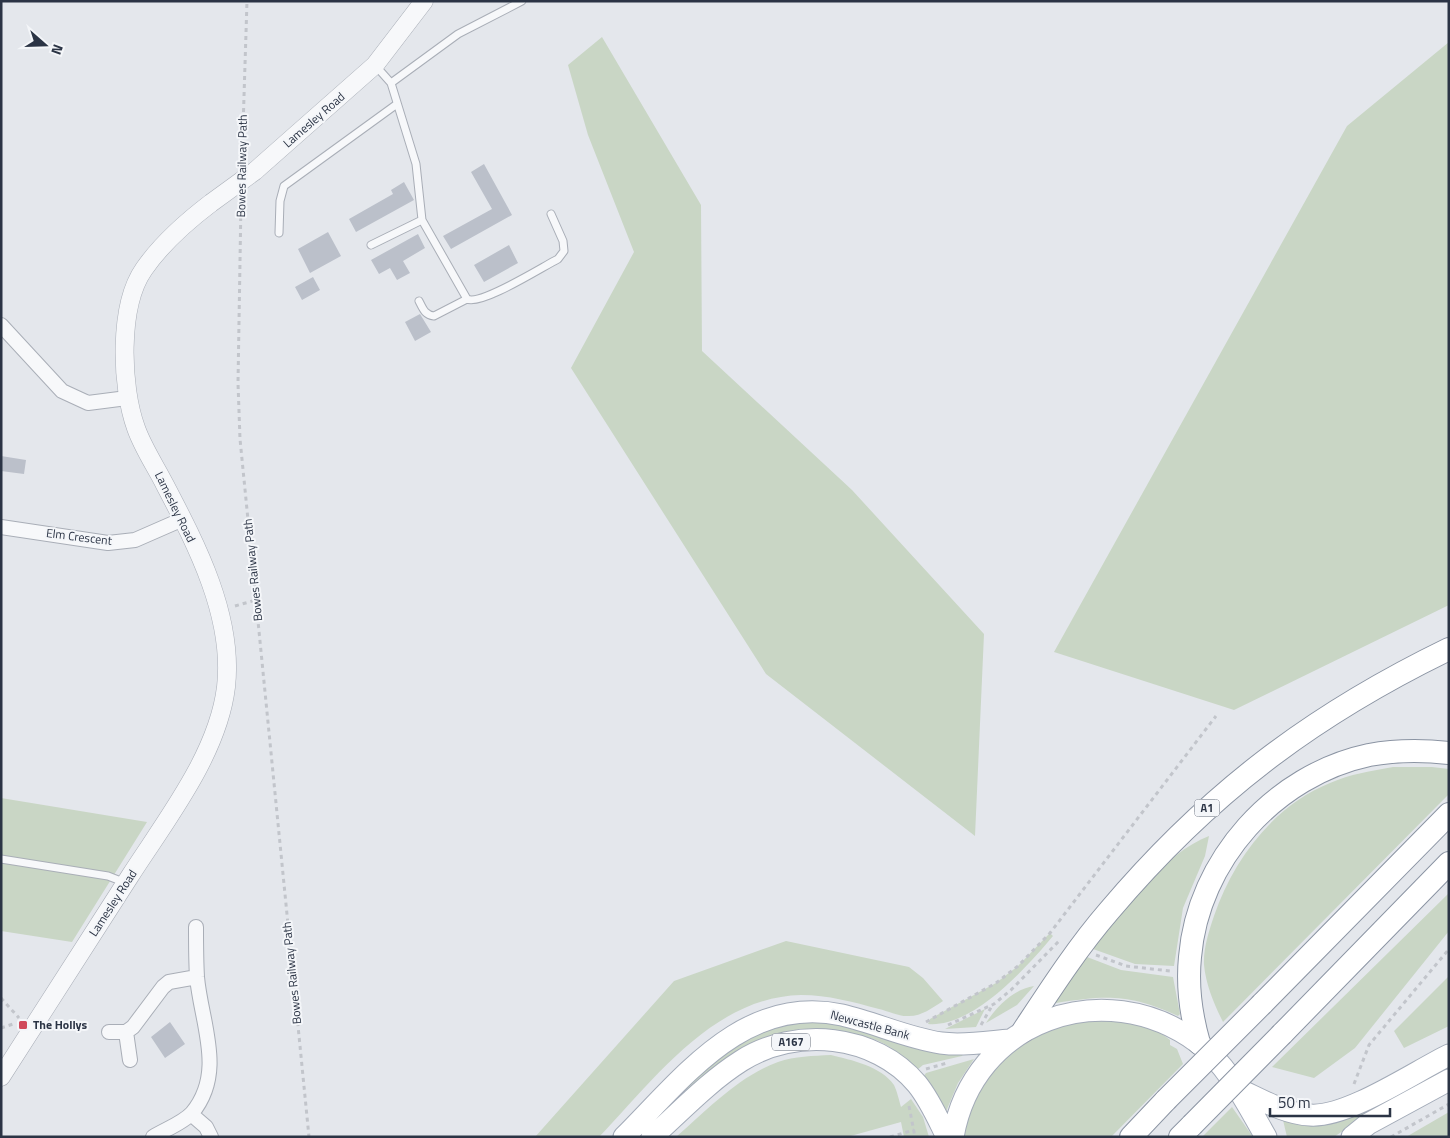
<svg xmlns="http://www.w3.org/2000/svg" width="1450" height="1138" font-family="'Titillium Web',sans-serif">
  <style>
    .green { fill: #c9d6c5 }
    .building { fill: #bbc0ca }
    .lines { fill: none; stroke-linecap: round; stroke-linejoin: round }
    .service-casing { stroke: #a9aeb7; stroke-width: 9 }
    .minor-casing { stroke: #a9aeb7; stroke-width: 16 }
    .tertiary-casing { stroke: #a9aeb7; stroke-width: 19 }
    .primary-casing { stroke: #a3abb8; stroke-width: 23 }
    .trunk-casing { stroke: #8b94a3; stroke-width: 24 }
    .path { stroke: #c2c5cb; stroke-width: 3; stroke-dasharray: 4 4; stroke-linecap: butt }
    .service { stroke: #f7f8fa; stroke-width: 7 }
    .minor { stroke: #f7f8fa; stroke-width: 14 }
    .tertiary { stroke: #f7f8fa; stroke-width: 18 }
    .primary { stroke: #fff; stroke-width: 21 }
    .trunk { stroke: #fff; stroke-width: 22 }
    .tertiary-bridge-casing { stroke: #a9aeb7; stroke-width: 19; stroke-linecap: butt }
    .trunk-bridge-casing { stroke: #8b94a3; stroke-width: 24; stroke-linecap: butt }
    .tertiary-bridge { stroke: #f7f8fa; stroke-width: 18 }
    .trunk-bridge { stroke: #fff; stroke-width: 22 }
    .poi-dot { fill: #d1495b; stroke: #f4f6f9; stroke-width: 2 }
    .labels { text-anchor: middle; stroke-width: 4; stroke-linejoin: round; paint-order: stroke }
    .shield { fill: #f4f6f9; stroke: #676e7b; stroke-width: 1 }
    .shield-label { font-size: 11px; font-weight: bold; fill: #2b3445 }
    .street-label { font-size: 12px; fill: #2b3445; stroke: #f4f6f9 }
    .poi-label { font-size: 12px; font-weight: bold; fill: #2b3445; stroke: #f4f6f9; text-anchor: start }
  </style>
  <rect width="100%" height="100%" fill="#e4e7ec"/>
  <path class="green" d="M 602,37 L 701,205 L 702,351 L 852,490 L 984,634 L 975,836 L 766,674 L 571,368 L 634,252 L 588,135 L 568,65 Z
    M 1449,42 L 1449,605 L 1234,710 L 1054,652 L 1347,126 Z
    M 1393,767 L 1432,767 L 1449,769 L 1449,794 L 1223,1022 C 1214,1004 1206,985 1204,965 C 1203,949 1209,931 1214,916 C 1233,860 1273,806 1330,783 C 1350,774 1371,771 1393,767 Z
    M 1,798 L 147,822 L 72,942 L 1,931 Z
    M 1209,836 L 1205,856 L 1183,908 L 1174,966 L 1135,964 L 1093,949 C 1120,911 1166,852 1209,836 Z
    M 1449,893 L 1449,931 L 1355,1048 L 1314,1078 L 1272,1067 Z
    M 1050,933 L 1053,936 C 1027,967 973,1028 928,1024 L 930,1019 L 996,983 L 1018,966 Z
    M 786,941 L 909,967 L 923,978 L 943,1001 C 932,1008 922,1016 909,1016 C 900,1017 888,1011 879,1009 C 853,1002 828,995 801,995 C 713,997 654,1080 599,1137 L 535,1137 L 674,981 Z
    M 1087,957 L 1121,970 L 1173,977 L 1180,1014 L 1178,1016 C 1129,994 1108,995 1056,1003 L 1056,999 Z
    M 1449,976 L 1449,1026 L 1404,1048 L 1394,1031 Z
    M 1034,986 L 1017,1005 L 986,1023 C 996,1007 1014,989 1034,986 Z
    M 985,1009 L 976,1027 L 945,1029 Z
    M 820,1019 L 965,1052 L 962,1056 L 923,1065 L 917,1070 C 908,1062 898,1052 888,1046 C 875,1038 859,1035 845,1032 C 767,1016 717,1061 665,1110 L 664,1107 C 695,1077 730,1036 774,1026 C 789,1022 805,1021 820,1019 Z
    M 1086,1020 C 1113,1021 1149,1021 1170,1040 L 1170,1045 L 1177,1049 L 1183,1064 L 1111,1137 L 964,1137 C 967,1126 968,1113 973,1103 C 997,1051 1033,1033 1086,1020 Z
    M 831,1055 C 851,1060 881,1066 894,1085 C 897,1091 899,1100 901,1107 L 911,1099 L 923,1117 L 929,1137 L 904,1137 L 901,1122 L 847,1137 L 676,1137 C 707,1110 739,1076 778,1062 C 795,1056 813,1056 831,1055 Z
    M 974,1059 L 958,1083 L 945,1114 L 923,1077 L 926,1073 Z
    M 1392,1097 L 1334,1137 L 1287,1137 L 1283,1120 Z
    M 1232,1107 L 1253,1137 L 1202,1137 Z
    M 1449,1112 L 1449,1137 L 1406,1137 Z"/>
  <path class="building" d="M 484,164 L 512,215 L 451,249 L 443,236 L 492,209 L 471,172 Z
    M 404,182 L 414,200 L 356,232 L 349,219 L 393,194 L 391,190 Z
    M 328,232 L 341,256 L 310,273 L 298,249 Z
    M 418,234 L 425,248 L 403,261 L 410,273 L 397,280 L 390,268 L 379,274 L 371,260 Z
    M 509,245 L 518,263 L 484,282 L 474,265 Z
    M 313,277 L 320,290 L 302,300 L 295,287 Z
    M 420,314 L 431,332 L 415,341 L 405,322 Z
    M 1,456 L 26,460 L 24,474 L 1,471 Z
    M 170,1022 L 185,1044 L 165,1058 L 151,1037 Z"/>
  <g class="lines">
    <g class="service-casing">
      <path id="service" d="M 375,65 L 391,83 L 416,164 L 422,220 L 467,299 C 481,306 542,267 558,259 L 564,251 L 563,241 L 551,214
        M 391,83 L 458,34 L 522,1
        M 279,233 L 280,201 L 284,186 L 397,104
        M 371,245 L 422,220
        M 419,301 C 423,309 425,315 434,316 L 467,299
        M 1,859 L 108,876 L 126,883"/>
    </g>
    <g class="minor-casing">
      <path id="minor" d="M 1,325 L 62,391 L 88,403 L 127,398
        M 1,527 L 108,543 L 135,540 L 183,519
        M 109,1032 L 126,1032 L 133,1027 L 163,987 L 169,982 L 197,977
        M 126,1032 L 130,1060
        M 191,1114 L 206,1127 L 211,1137
        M 153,1137 C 164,1130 183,1123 192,1113 C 226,1072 201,1023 197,977 C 196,960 196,943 196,927"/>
    </g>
    <g class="tertiary-casing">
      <path id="tertiary" d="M 255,171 L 375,65 L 424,1
        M 1,1077 C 44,1010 87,943 130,876 C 166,820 218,754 226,687 C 234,617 197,546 165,485 C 156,467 143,448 136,428 C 121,387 118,306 144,269 C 162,243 186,222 211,203"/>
    </g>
    <g class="primary-casing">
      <path id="primary" d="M 1238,1089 C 1260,1099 1285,1114 1310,1115 C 1347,1118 1414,1072 1449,1055
        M 624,1137 C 684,1077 745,994 842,1015 C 876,1023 907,1038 941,1043 C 964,1046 987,1042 1010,1040
        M 652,1137 C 681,1111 708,1082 741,1061 C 796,1026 875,1034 917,1084 C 930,1100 938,1119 947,1137
        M 953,1137 C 973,1020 1104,974 1197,1042 C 1228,1065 1247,1104 1266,1137
        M 1352,1137 L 1368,1124 L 1449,1080"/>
    </g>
    <g class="trunk-casing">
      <path id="trunk" d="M 1262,1004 L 1449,814
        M 1023,1031 C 1050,990 1077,948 1109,911 C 1208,794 1311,716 1449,649
        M 1282,1034 L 1449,863
        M 1199,1043 C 1191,1015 1187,987 1190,957 C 1198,860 1275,775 1369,755 C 1396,750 1422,750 1449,753
        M 1131,1137 L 1166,1100
        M 1180,1137 L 1192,1125"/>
    </g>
    <path class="path" d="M 242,160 L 247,1
      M 241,201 L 238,383 L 240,439 L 309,1137
      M 235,606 L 256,600
      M 1096,955 L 1126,966 L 1170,971
      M 1,998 L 19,1018
      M 926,1022 L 996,983 L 1018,966 L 1050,933 L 1216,716
      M 948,1025 L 994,1004 L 1011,990 L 1059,941
      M 981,1025 L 993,1004
      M 1,1028 L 16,1023
      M 926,1069 L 947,1063
      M 1354,1084 L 1369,1045 L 1449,949
      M 909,1106 L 915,1137
      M 890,1137 L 914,1130
      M 1391,1137 L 1449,1104"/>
    <use href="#service" class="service"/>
    <use href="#minor" class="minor"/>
    <use href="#tertiary" class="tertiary"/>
    <use href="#primary" class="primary"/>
    <use href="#trunk" class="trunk"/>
    <g class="tertiary-bridge-casing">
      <path id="tertiary-bridge" d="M 211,203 L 255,171"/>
    </g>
    <g class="trunk-bridge-casing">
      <path id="trunk-bridge" d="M 1166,1100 L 1262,1004
        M 1192,1125 L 1282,1034"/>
    </g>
    <use href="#tertiary-bridge" class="tertiary-bridge"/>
    <use href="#trunk-bridge" class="trunk-bridge"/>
  </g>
  <rect class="poi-dot" x="18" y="1020" width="10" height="10" rx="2.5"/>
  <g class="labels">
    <g class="shield">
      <rect x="1194.5" y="799.5" width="25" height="17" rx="4"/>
      <rect x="772" y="1033.5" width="38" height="17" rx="4"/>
    </g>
    <g class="shield-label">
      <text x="1207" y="812">A1</text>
      <text x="791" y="1046">A167</text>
    </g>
    <g class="street-label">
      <text transform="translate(314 120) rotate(-41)" y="4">Lamesley Road</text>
      <text transform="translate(242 166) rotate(-89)" y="4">Bowes Railway Path</text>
      <text transform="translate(175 507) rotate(64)" y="4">Lamesley Road</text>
      <text transform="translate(79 537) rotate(7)" y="4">Elm Crescent</text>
      <text transform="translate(253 570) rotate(-96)" y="4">Bowes Railway Path</text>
      <text transform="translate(113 903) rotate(-57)" y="4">Lamesley Road</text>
      <text transform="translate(292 973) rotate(-96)" y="4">Bowes Railway Path</text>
      <text transform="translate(870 1025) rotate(15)" y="4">Newcastle Bank</text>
    </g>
    <g class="poi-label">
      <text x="33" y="1029">The Hollys</text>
    </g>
  </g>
  <rect width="1450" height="1138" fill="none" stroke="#2b3445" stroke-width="5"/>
  <g transform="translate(45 45) rotate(110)" stroke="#f4f6f9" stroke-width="4" paint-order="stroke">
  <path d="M0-4L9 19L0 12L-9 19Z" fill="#2b3445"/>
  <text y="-8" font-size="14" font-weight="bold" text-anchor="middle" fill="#2b3445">N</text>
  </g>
  <path d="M1270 1108v8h120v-8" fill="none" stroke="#2b3445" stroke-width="2.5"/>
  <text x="1278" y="1108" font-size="15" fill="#2b3445" stroke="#f4f6f9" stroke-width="4" paint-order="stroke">50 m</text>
</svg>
